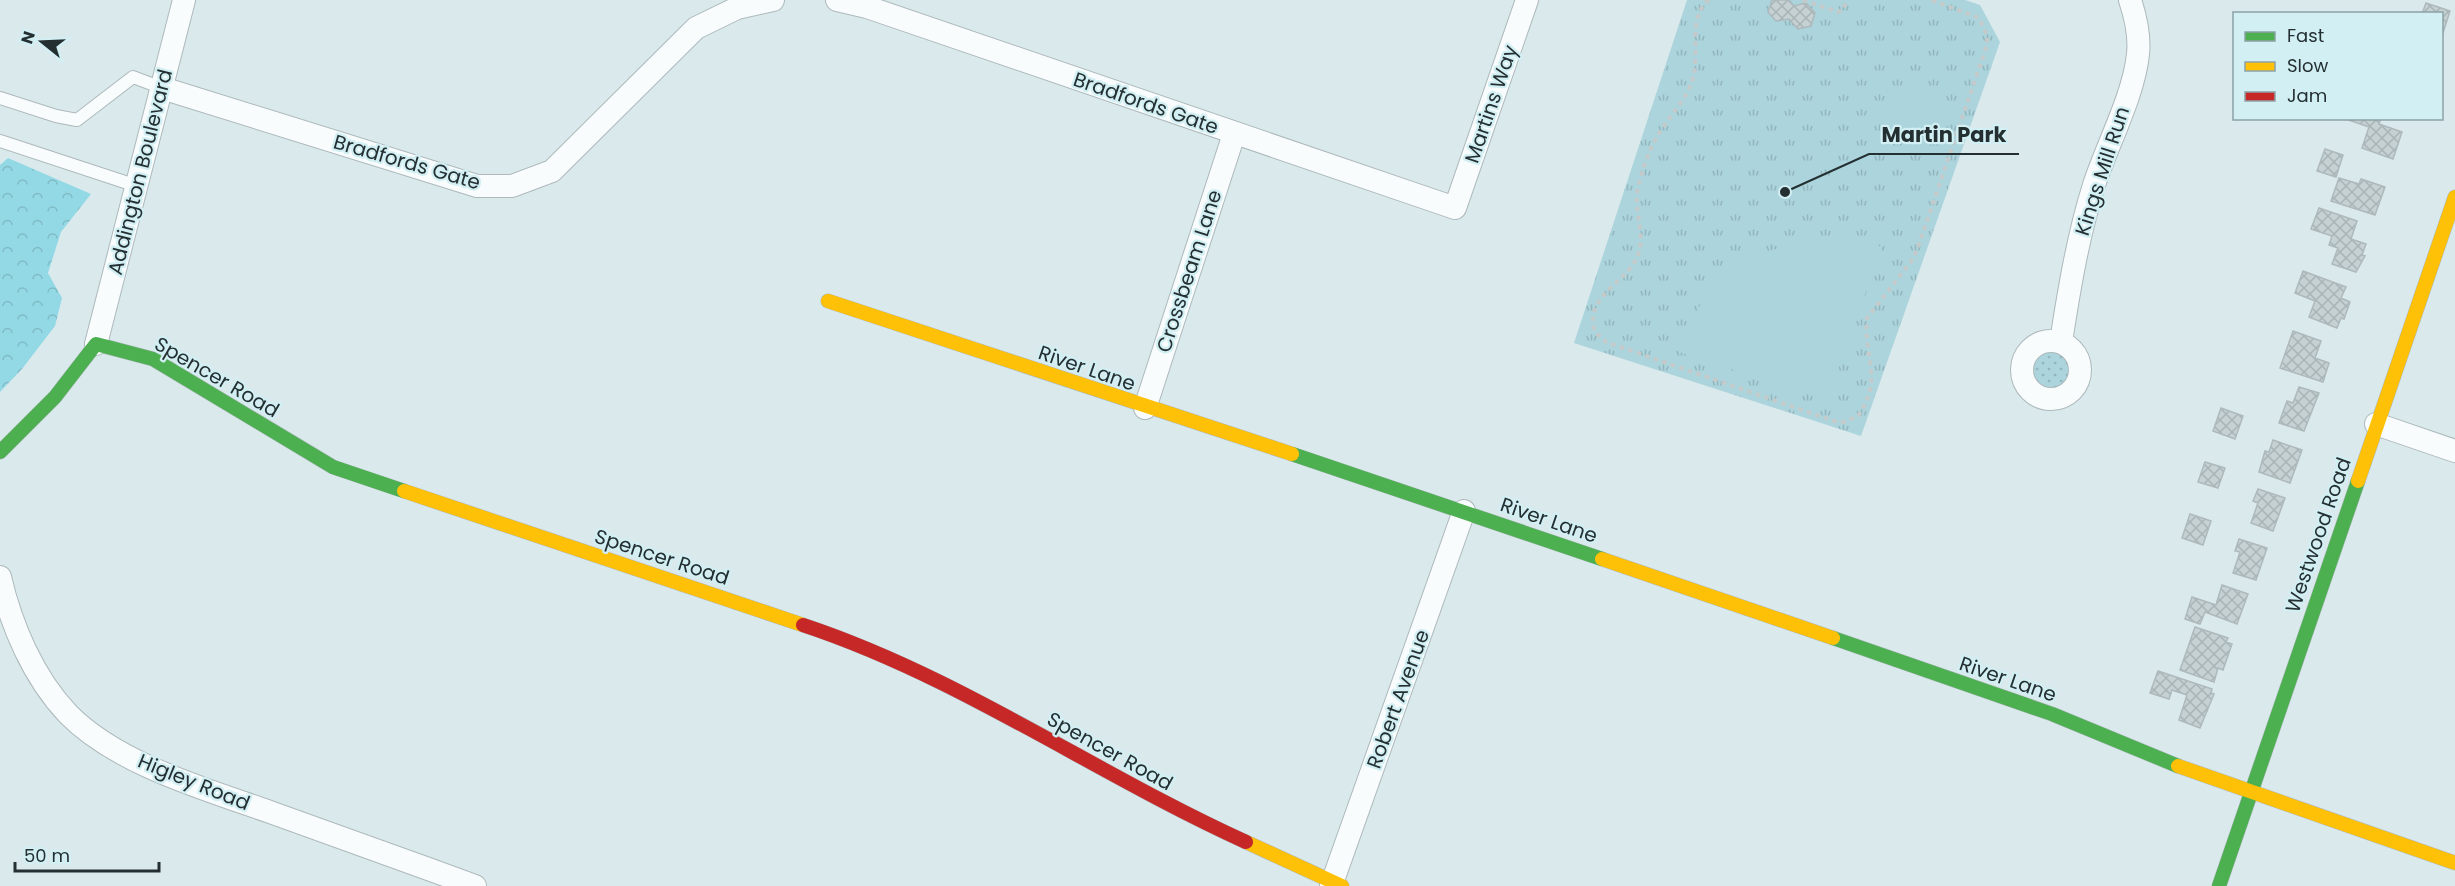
<svg xmlns="http://www.w3.org/2000/svg" width="2455" height="886" font-family="Poppins,sans-serif">
  <style>
    .grass { fill: url(#grass-dots) }
    .forest { fill: url(#forest-crowns) }
    .park { fill: url(#park-tufts) }
    .pitch { fill: #abd4dc }
    .building { fill: url(#building-cross-hatch); stroke: #adb9bc; stroke-width: 1.5 }
    .lines { fill: none; stroke-linecap: round; stroke-linejoin: round }
    .lane-casing { stroke: #adb9bc; stroke-width: 14 }
    .street-casing { stroke: #adb9bc; stroke-width: 24 }
    .fast-casing { stroke: #adb9bc; stroke-width: 15 }
    .slow-casing { stroke: #adb9bc; stroke-width: 15 }
    .jam-casing { stroke: #adb9bc; stroke-width: 15 }
    .path { stroke: #c4caca; stroke-width: 4; stroke-dasharray: 4.5 4.5; stroke-linecap: butt }
    .lane { stroke: #f9fcfc; stroke-width: 12 }
    .street { stroke: #f9fcfc; stroke-width: 22 }
    .fast { stroke: #4caf50; stroke-width: 14 }
    .slow { stroke: #ffc107; stroke-width: 14 }
    .jam { stroke: #c62828; stroke-width: 14 }
    .labels { text-anchor: middle; stroke-width: 4.5; stroke-linejoin: round; paint-order: stroke }
    .street-label { font-size: 20px; fill: #242f31; stroke: #d2eff4 }
    .leader { fill: none; stroke: #242f31; stroke-width: 2 }
    .callout-dot { fill: #242f31; stroke: #d2eff4; stroke-width: 2 }
    .callout-label { font-size: 21px; text-anchor: middle; font-weight: bold; fill: #242f31; stroke: #d2eff4; stroke-width: 4.5; stroke-linejoin: round; paint-order: stroke }
  </style>
  <defs>
    <pattern id="grass-dots" width="8" height="8" patternUnits="userSpaceOnUse" patternTransform="scale(1.5)"><rect width="8" height="8" fill="#abd4dc"/><path d="M2 2h.1M6 6h.1" fill="none" stroke="#93b6bd" stroke-width="1.8" stroke-linecap="round"/></pattern>
    <pattern id="forest-crowns" width="20" height="18" patternUnits="userSpaceOnUse" patternTransform="scale(1.5)"><rect width="20" height="18" fill="#93d9e5"/><path d="M2 6a3 3 0 1 1 6 0M12 15a3 3 0 1 1 6 0" fill="none" stroke="#7fbbc5"/></pattern>
    <pattern id="park-tufts" width="24" height="20" patternUnits="userSpaceOnUse" patternTransform="scale(1.5)"><rect width="24" height="20" fill="#abd4dc"/><path d="M3 7l-1-3M5 7V3M7 7l1-3M15 17l-1-3M17 17v-4M19 17l1-3" fill="none" stroke="#93b6bd"/></pattern>
    <pattern id="building-cross-hatch" width="8" height="8" patternUnits="userSpaceOnUse" patternTransform="scale(1.5)"><rect width="8" height="8" fill="#c5d1d3"/><path d="M0 0l8 8M0 8l8-8" fill="none" stroke="#a9b4b6"/></pattern>
  </defs>
  <rect width="100%" height="100%" fill="#dae9ec"/>
  <path class="grass" d="M2033 370a19 19 0 1 1 38 0a19 19 0 1 1-38 0Z"/>
  <path class="forest" d="M 8,158 L 91,194 L 61,232 L 48,273 L 62,298 L 55,326 L 22,369 L 0,392 L 0,165 Z"/>
  <path class="park" d="M 1687,0 L 1965,0 L 1980,5 L 2000,42 L 1861,436 L 1574,343 Z"/>
  <path class="pitch" d="M 1889,85 L 1950,106 L 1938,143 L 1876,122 Z
    M 1835,238 L 1859,240 L 1882,247 L 1829,395 L 1823,399 L 1679,352 C 1687,332 1695,311 1707,294 C 1736,255 1789,242 1835,238 Z"/>
  <path class="building" d="M 1772,0 L 1789,0 L 1794,6 L 1806,3 L 1815,13 L 1811,26 L 1798,29 L 1789,19 L 1776,21 L 1768,12 Z
    M 2426,3 L 2450,11 L 2442,36 L 2442,14 L 2422,14 Z
    M 2381,118 L 2379,124 L 2402,132 L 2393,159 L 2362,148 L 2369,127 L 2346,119 Z
    M 2325,149 L 2343,155 L 2336,177 L 2317,171 Z
    M 2339,178 L 2359,184 L 2361,179 L 2385,187 L 2375,215 L 2331,201 Z
    M 2319,208 L 2357,221 L 2351,239 L 2366,244 L 2362,255 L 2365,256 L 2356,272 L 2332,264 L 2338,248 L 2329,245 L 2332,236 L 2311,229 Z
    M 2303,271 L 2346,287 L 2341,298 L 2350,302 L 2344,319 L 2341,318 L 2337,328 L 2309,317 L 2315,301 L 2295,293 Z
    M 2293,331 L 2321,341 L 2315,358 L 2329,363 L 2323,382 L 2280,368 Z
    M 2299,387 L 2319,393 L 2304,431 L 2279,423 L 2287,401 L 2293,403 Z
    M 2221,408 L 2243,416 L 2235,439 L 2213,431 Z
    M 2273,440 L 2302,450 L 2290,483 L 2259,472 L 2265,451 L 2269,452 Z
    M 2205,462 L 2225,468 L 2218,488 L 2198,482 Z
    M 2258,489 L 2285,498 L 2273,531 L 2251,523 L 2258,503 L 2253,501 Z
    M 2190,514 L 2211,521 L 2203,545 L 2182,538 Z
    M 2239,539 L 2267,548 L 2256,580 L 2233,573 L 2240,552 L 2235,551 Z
    M 2222,585 L 2248,594 L 2237,624 L 2205,612 L 2200,624 L 2185,619 L 2192,597 L 2216,605 Z
    M 2195,627 L 2228,638 L 2226,642 L 2232,644 L 2223,670 L 2218,668 L 2214,682 L 2180,670 Z
    M 2158,671 L 2212,689 L 2211,693 L 2214,694 L 2200,728 L 2179,720 L 2187,695 L 2172,690 L 2169,699 L 2150,693 Z"/>
  <g class="lines">
    <g class="lane-casing">
      <path id="lane" d="M 0,98 L 56,116 L 77,120 L 133,77 L 162,88
        M 0,141 L 137,186"/>
    </g>
    <g class="street-casing">
      <path id="street" d="M 837,0 L 867,7 L 1455,208 L 1527,0
        M 162,88 L 477,186 L 512,186 L 552,171 L 696,28 L 737,8 L 773,0
        M2022 370a29 29 0 1 1 58 0a29 29 0 1 1-58 0Z
        M 2061,342 C 2069,290 2078,236 2094,185 C 2107,145 2134,95 2138,54 C 2140,35 2136,18 2130,0
        M 96,344 L 184,0
        M 1145,408 L 1234,134
        M 2376,424 L 2455,451
        M 0,577 C 11,625 33,677 68,714 C 117,764 205,789 270,812 C 339,837 407,861 475,886
        M 1331,886 L 1464,511"/>
    </g>
    <g class="fast-casing">
      <path id="fast" d="M 0,452 L 55,397 L 96,344 L 153,359 L 333,467 L 404,491
        M 1292,454 L 1602,559
        M 1833,638 L 2052,714 L 2178,766
        M 2219,886 L 2358,481"/>
    </g>
    <g class="slow-casing">
      <path id="slow" d="M 828,301 L 1292,454
        M 2358,481 L 2455,197
        M 404,491 L 803,625
        M 1602,559 L 1833,638
        M 2178,766 L 2455,863
        M 1246,842 L 1342,886"/>
    </g>
    <g class="jam-casing">
      <path id="jam" d="M 803,625 C 960,677 1096,774 1246,842"/>
    </g>
    <path class="path" d="M 1709,0 C 1687,17 1700,54 1693,78 C 1687,100 1668,117 1657,137 C 1648,152 1642,171 1638,188 C 1633,209 1645,232 1639,252 C 1630,283 1583,294 1595,332 L 1606,342 L 1834,421 L 1844,422 L 1858,416 C 1884,378 1863,356 1867,318 L 1913,259 L 1918,247 L 1987,45 L 1987,35 L 1979,18 L 1931,0
      M 1803,0 L 1838,12 L 1843,10 L 1847,0"/>
    <use href="#lane" class="lane"/>
    <use href="#street" class="street"/>
    <use href="#fast" class="fast"/>
    <use href="#slow" class="slow"/>
    <use href="#jam" class="jam"/>
  </g>
  <g class="labels">
    <g class="street-label">
      <text transform="translate(1146 103) rotate(19)" y="7">Bradfords Gate</text>
      <text transform="translate(1491 104) rotate(-71)" y="7">Martins Way</text>
      <text transform="translate(407 162) rotate(16)" y="7">Bradfords Gate</text>
      <text transform="translate(2102 171) rotate(-72)" y="7">Kings Mill Run</text>
      <text transform="translate(140 172) rotate(-76)" y="7">Addington Boulevard</text>
      <text transform="translate(1189 271) rotate(-72)" y="7">Crossbeam Lane</text>
      <text transform="translate(1087 368) rotate(19)" y="7">River Lane</text>
      <text transform="translate(217 377) rotate(30)" y="7">Spencer Road</text>
      <text transform="translate(1549 520) rotate(19)" y="7">River Lane</text>
      <text transform="translate(2318 535) rotate(-71)" y="7">Westwood Road</text>
      <text transform="translate(662 557) rotate(18)" y="7">Spencer Road</text>
      <text transform="translate(2008 679) rotate(19)" y="7">River Lane</text>
      <text transform="translate(1398 699) rotate(-70)" y="7">Robert Avenue</text>
      <text transform="translate(1110 751) rotate(29)" y="7">Spencer Road</text>
      <text transform="translate(194 782) rotate(22)" y="7">Higley Road</text>
    </g>
  </g>
  <path class="leader" d="M1785 192L1869 154H2019"/>
  <circle class="callout-dot" cx="1785" cy="192" r="6"/>
  <g class="callout-label">
    <text x="1944" y="142">Martin Park</text>
  </g>
  <rect x="2233" y="12" width="210" height="108" fill="#d2eff4" stroke="#8ca2a6" stroke-width="1.5"/>
  <rect x="2245" y="32" width="30" height="9" fill="#4caf50" stroke="#8ca2a6" stroke-width="1.5"/>
  <text x="2287" y="42" font-size="18" fill="#242f31">Fast</text>
  <rect x="2245" y="62" width="30" height="9" fill="#ffc107" stroke="#8ca2a6" stroke-width="1.5"/>
  <text x="2287" y="72" font-size="18" fill="#242f31">Slow</text>
  <rect x="2245" y="92" width="30" height="9" fill="#c62828" stroke="#8ca2a6" stroke-width="1.5"/>
  <text x="2287" y="102" font-size="18" fill="#242f31">Jam</text>
  <g transform="translate(42 42) rotate(288)" stroke="#d2eff4" stroke-width="4.5" paint-order="stroke">
  <path d="M0-4.5L10 22L0 15L-10 22Z" fill="#242f31"/>
  <text y="-9" font-size="16" font-weight="bold" text-anchor="middle" fill="#242f31">N</text>
  </g>
  <path d="M15 862v9h144v-9" fill="none" stroke="#242f31" stroke-width="3"/>
  <text x="24" y="862" font-size="18" fill="#242f31" stroke="#d2eff4" stroke-width="4.5" paint-order="stroke">50 m</text>
</svg>
